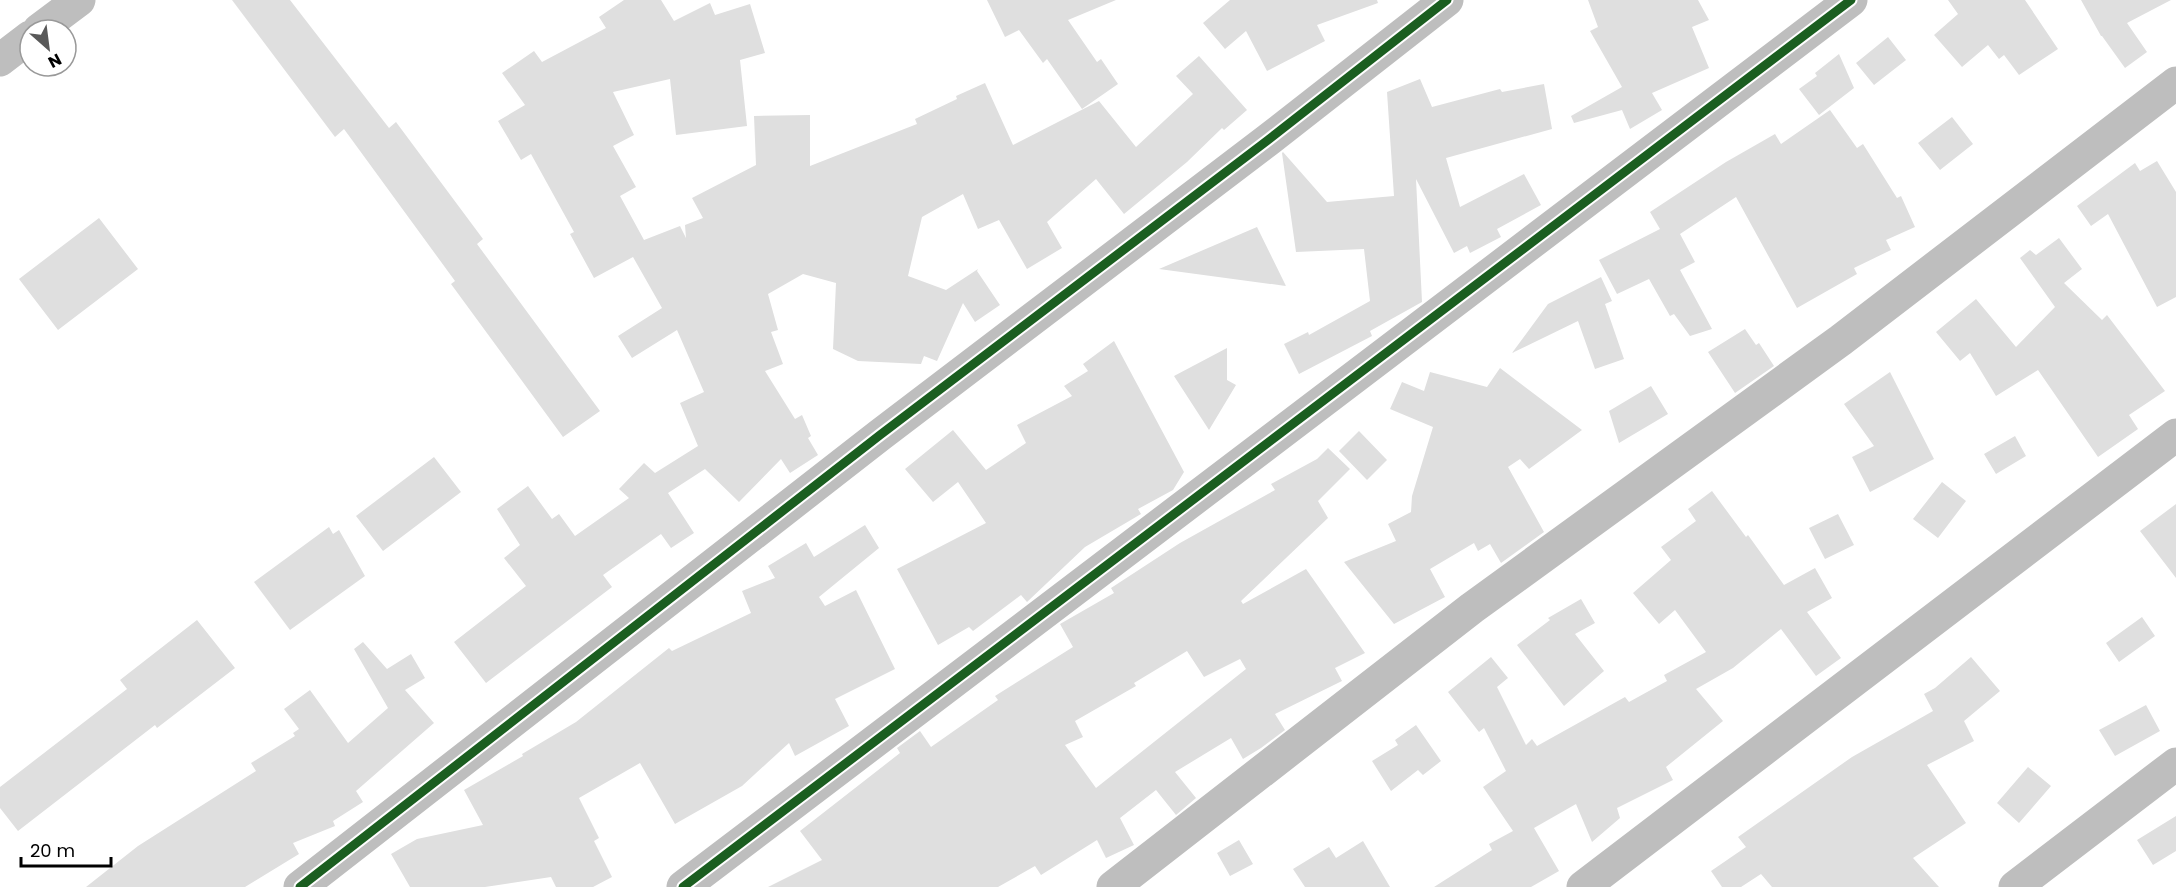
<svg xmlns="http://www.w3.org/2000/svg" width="2176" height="887" font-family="Poppins,sans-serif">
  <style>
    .building { fill: #dfdfdf; fill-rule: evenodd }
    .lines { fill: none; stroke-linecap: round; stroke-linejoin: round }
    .minor { stroke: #bebebe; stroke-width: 33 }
    .cycleway-casing { stroke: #fff; stroke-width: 13 }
    .cycleway { stroke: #1b5e20; stroke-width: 9 }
  </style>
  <rect width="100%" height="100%" fill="#fff"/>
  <path class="building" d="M 232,0 L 290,0 L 389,128 L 396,122 L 483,239 L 477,244 L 600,411 L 563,437 L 451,284 L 455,281 L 344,129 L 335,137 Z
    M 624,0 L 661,0 L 674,21 L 710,3 L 715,15 L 750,4 L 765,53 L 740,60 L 747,126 L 676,135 L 670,79 L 613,92 L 634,135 L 613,146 L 636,187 L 620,196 L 644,240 L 680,226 L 686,238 L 685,225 L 703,218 L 692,198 L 756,165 L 754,116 L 810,115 L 810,166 L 917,124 L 915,119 L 957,99 L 956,96 L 985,83 L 1013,145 L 1099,101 L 1136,147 L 1193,94 L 1176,76 L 1199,56 L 1247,110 L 1224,130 L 1222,128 L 1187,162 L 1124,214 L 1096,179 L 1047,222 L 1062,248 L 1027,269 L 999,220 L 978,229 L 963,194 L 922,217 L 908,276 L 946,290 L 978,269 L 977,271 L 1000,305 L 975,322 L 963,303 L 937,361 L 924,356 L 921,364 L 858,361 L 833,349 L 836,283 L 803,274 L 768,294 L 778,330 L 771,332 L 783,364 L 765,371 L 795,419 L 802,415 L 811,436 L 808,438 L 818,455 L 790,473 L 781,459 L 739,502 L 705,469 L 668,493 L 694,533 L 671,548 L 661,534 L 603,575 L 612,587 L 486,683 L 454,642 L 526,586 L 504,558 L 520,545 L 497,509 L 528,486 L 552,519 L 559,514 L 575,536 L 629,498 L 619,489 L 644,463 L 655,473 L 698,446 L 680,403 L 704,392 L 677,330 L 632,358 L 618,336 L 662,308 L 633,257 L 594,278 L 570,234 L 574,232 L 531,154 L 521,160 L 498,121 L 525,105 L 502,73 L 534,51 L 542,62 L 606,28 L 599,17 Z
    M 987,0 L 1116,0 L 1068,20 L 1097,62 L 1101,59 L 1118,84 L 1082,109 L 1047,59 L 1043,63 L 1019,30 L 1005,37 Z
    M 1230,0 L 1377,0 L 1378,3 L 1317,25 L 1325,41 L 1267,71 L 1246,31 L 1225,49 L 1203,23 Z
    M 1588,0 L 1698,0 L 1709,20 L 1692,27 L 1709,68 L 1652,93 L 1662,110 L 1630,129 L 1622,110 L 1574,123 L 1571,116 L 1622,87 L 1590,31 L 1598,27 Z
    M 1948,0 L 2025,0 L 2058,49 L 2019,75 L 2004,55 L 1999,59 L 1988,45 L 1962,67 L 1934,35 L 1958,14 Z
    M 2081,0 L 2171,0 L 2127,23 L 2147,52 L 2125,68 L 2102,36 L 2101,36 Z
    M 1888,37 L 1906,60 L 1874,85 L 1856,63 Z
    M 1839,54 L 1854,88 L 1819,115 L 1799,89 L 1817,76 L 1815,73 Z
    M 1420,79 L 1432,107 L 1500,89 L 1502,92 L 1544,84 L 1552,129 L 1446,158 L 1460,207 L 1524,174 L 1541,205 L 1497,229 L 1501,237 L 1470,253 L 1467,246 L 1454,253 L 1416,179 L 1422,302 L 1370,331 L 1372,336 L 1299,374 L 1284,344 L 1308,332 L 1309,335 L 1370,301 L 1364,249 L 1296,252 L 1282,153 L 1283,152 L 1327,202 L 1394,196 L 1387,92 Z
    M 1830,110 L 1857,148 L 1863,144 L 1897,198 L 1901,196 L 1915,227 L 1886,240 L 1891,250 L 1854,268 L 1857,274 L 1797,308 L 1736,197 L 1680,234 L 1695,262 L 1680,270 L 1712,329 L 1690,336 L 1674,314 L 1670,316 L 1649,279 L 1617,294 L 1599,260 L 1660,229 L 1650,212 L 1726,162 L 1775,134 L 1781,144 Z
    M 1952,117 L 1973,144 L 1940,170 L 1918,143 Z
    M 2157,161 L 2176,192 L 2176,297 L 2157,307 L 2108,214 L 2091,226 L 2077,206 L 2135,163 L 2140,171 Z
    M 99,218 L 138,269 L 58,330 L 19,279 Z
    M 1257,227 L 1286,286 L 1159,269 Z
    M 2059,238 L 2082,269 L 2064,283 L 2102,320 L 2107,315 L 2165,391 L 2129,415 L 2138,429 L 2098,457 L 2038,370 L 1996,396 L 1970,353 L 1960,361 L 1936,332 L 1976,299 L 2016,347 L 2055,307 L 2020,258 L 2030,250 L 2036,255 Z
    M 1601,277 L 1612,301 L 1605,304 L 1624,359 L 1595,369 L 1578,321 L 1512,353 L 1548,304 Z
    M 1745,329 L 1756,345 L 1759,343 L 1774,366 L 1735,393 L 1708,352 Z
    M 1114,341 L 1184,472 L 1173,490 L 1138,509 L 1141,514 L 1085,547 L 1027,602 L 1021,595 L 973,631 L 969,627 L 938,645 L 897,569 L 986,523 L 958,482 L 933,502 L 905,469 L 953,430 L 986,470 L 1026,443 L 1017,425 L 1072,396 L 1064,386 L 1088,371 L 1083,364 Z
    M 1227,348 L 1227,380 L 1236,385 L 1209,430 L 1174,376 Z
    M 1500,368 L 1582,430 L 1529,469 L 1520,459 L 1508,467 L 1544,532 L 1501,563 L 1490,544 L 1478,551 L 1474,543 L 1430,569 L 1445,597 L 1394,624 L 1344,562 L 1396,541 L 1388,524 L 1411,512 L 1412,496 L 1433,427 L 1390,409 L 1402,382 L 1424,391 L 1430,372 L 1487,387 Z
    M 1890,372 L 1934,459 L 1870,492 L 1852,457 L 1874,446 L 1844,404 Z
    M 1651,386 L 1668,414 L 1619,443 L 1609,411 Z
    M 1359,431 L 1387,460 L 1367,480 L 1339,451 Z
    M 2015,436 L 2026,456 L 1996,474 L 1984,454 Z
    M 1328,448 L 1350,469 L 1318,501 L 1328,518 L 1241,601 L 1243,604 L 1306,569 L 1365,653 L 1335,668 L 1342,681 L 1275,714 L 1285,730 L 1261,748 L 1243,759 L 1231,738 L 1175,772 L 1196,798 L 1176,815 L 1156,790 L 1120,818 L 1134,845 L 1106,858 L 1097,840 L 1041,875 L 1035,866 L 998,887 L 768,887 L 822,860 L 800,831 L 900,753 L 897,748 L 920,731 L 931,747 L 998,700 L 995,696 L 1073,647 L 1060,624 L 1114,593 L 1111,588 L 1180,543 L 1275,490 L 1271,484 L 1317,459 ZM 1187,651 L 1204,677 L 1240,659 L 1246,669 L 1096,788 L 1065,745 L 1083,737 L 1075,721 L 1136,686 L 1134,683 Z
    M 434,457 L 461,492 L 383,551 L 356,516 Z
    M 1942,482 L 1966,501 L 1938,538 L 1913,519 Z
    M 1712,491 L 1746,537 L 1748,535 L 1784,585 L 1815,568 L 1832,598 L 1807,612 L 1841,658 L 1816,676 L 1781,629 L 1733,668 L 1696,689 L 1723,721 L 1666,767 L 1673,780 L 1617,808 L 1620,818 L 1592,842 L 1576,804 L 1534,828 L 1559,871 L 1531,887 L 1434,887 L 1492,850 L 1489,844 L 1513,831 L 1483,787 L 1506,771 L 1484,728 L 1479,732 L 1448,692 L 1491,657 L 1508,678 L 1497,687 L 1526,745 L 1532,739 L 1537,746 L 1625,697 L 1629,702 L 1667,681 L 1664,675 L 1706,652 L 1675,610 L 1659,624 L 1633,593 L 1671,560 L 1661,547 L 1696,521 L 1688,509 Z
    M 2176,504 L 2176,578 L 2140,531 Z
    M 1838,514 L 1854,545 L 1825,559 L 1809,528 Z
    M 865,525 L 879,548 L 819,597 L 825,606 L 856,590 L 895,669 L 835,699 L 849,726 L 795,756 L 789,743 L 742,786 L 675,824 L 640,763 L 579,798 L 599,838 L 594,841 L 612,877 L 593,887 L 556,887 L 551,877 L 485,887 L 410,887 L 391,854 L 417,839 L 483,825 L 464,790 L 523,756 L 522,754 L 576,722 L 669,648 L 672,651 L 751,613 L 742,591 L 775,578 L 768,566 L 806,543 L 814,557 Z
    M 329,527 L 333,534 L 339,530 L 365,576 L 290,630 L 254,582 Z
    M 1581,599 L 1595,623 L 1575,634 L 1604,671 L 1564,706 L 1517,645 L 1550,620 L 1548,618 Z
    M 2142,617 L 2155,636 L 2119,662 L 2106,643 Z
    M 197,620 L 235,668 L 157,728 L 155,725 L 18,831 L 0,808 L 0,787 L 127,689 L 120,680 Z
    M 363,642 L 387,669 L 411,654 L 425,678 L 405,690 L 434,723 L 356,791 L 363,802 L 333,821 L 335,826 L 293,843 L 299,854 L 245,887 L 86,887 L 138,846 L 256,771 L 251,763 L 295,736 L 293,733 L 299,729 L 284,709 L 310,690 L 348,743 L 388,708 L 354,649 Z
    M 1971,657 L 2000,691 L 1964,721 L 1974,741 L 1927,765 L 1966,823 L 1913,858 L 1939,887 L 1772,887 L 1761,874 L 1741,887 L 1722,887 L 1711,871 L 1746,847 L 1738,837 L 1852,757 L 1933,711 L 1924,694 L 1935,688 Z
    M 2146,705 L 2160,731 L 2115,756 L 2099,730 Z
    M 1416,725 L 1441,761 L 1423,775 L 1418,770 L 1391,791 L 1372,761 L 1398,745 L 1395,740 Z
    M 2028,767 L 2051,786 L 2019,823 L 1997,803 Z
    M 2176,816 L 2176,851 L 2153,865 L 2137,840 Z
    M 1239,840 L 1253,864 L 1230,876 L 1217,853 Z
    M 1363,841 L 1390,887 L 1305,887 L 1293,869 L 1329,847 L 1336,858 Z"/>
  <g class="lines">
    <path class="minor" d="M 39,30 L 79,0
      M 0,60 L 30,37
      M 300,887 L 880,435 L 1268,140 L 1447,0
      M 683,887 L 1851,0
      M 1113,887 L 1472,608 L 1841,340 L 2176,83
      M 1583,887 L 2176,435
      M 2015,887 L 2176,764"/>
    <g class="cycleway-casing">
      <path id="cycleway" d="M 300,887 L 880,435 L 1268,140 L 1447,0
        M 683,887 L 1851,0"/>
    </g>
    <use href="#cycleway" class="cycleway"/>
  </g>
  <g transform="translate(48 48) rotate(152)"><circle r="28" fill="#ffffff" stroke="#999999" stroke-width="1.5"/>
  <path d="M0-4.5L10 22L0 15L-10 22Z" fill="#595959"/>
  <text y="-9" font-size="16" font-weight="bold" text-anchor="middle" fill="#000000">N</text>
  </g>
  <path d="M21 857v9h90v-9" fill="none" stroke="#000000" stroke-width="3"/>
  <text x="30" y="857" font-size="18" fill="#000000" stroke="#ffffff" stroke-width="4.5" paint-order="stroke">20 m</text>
</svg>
